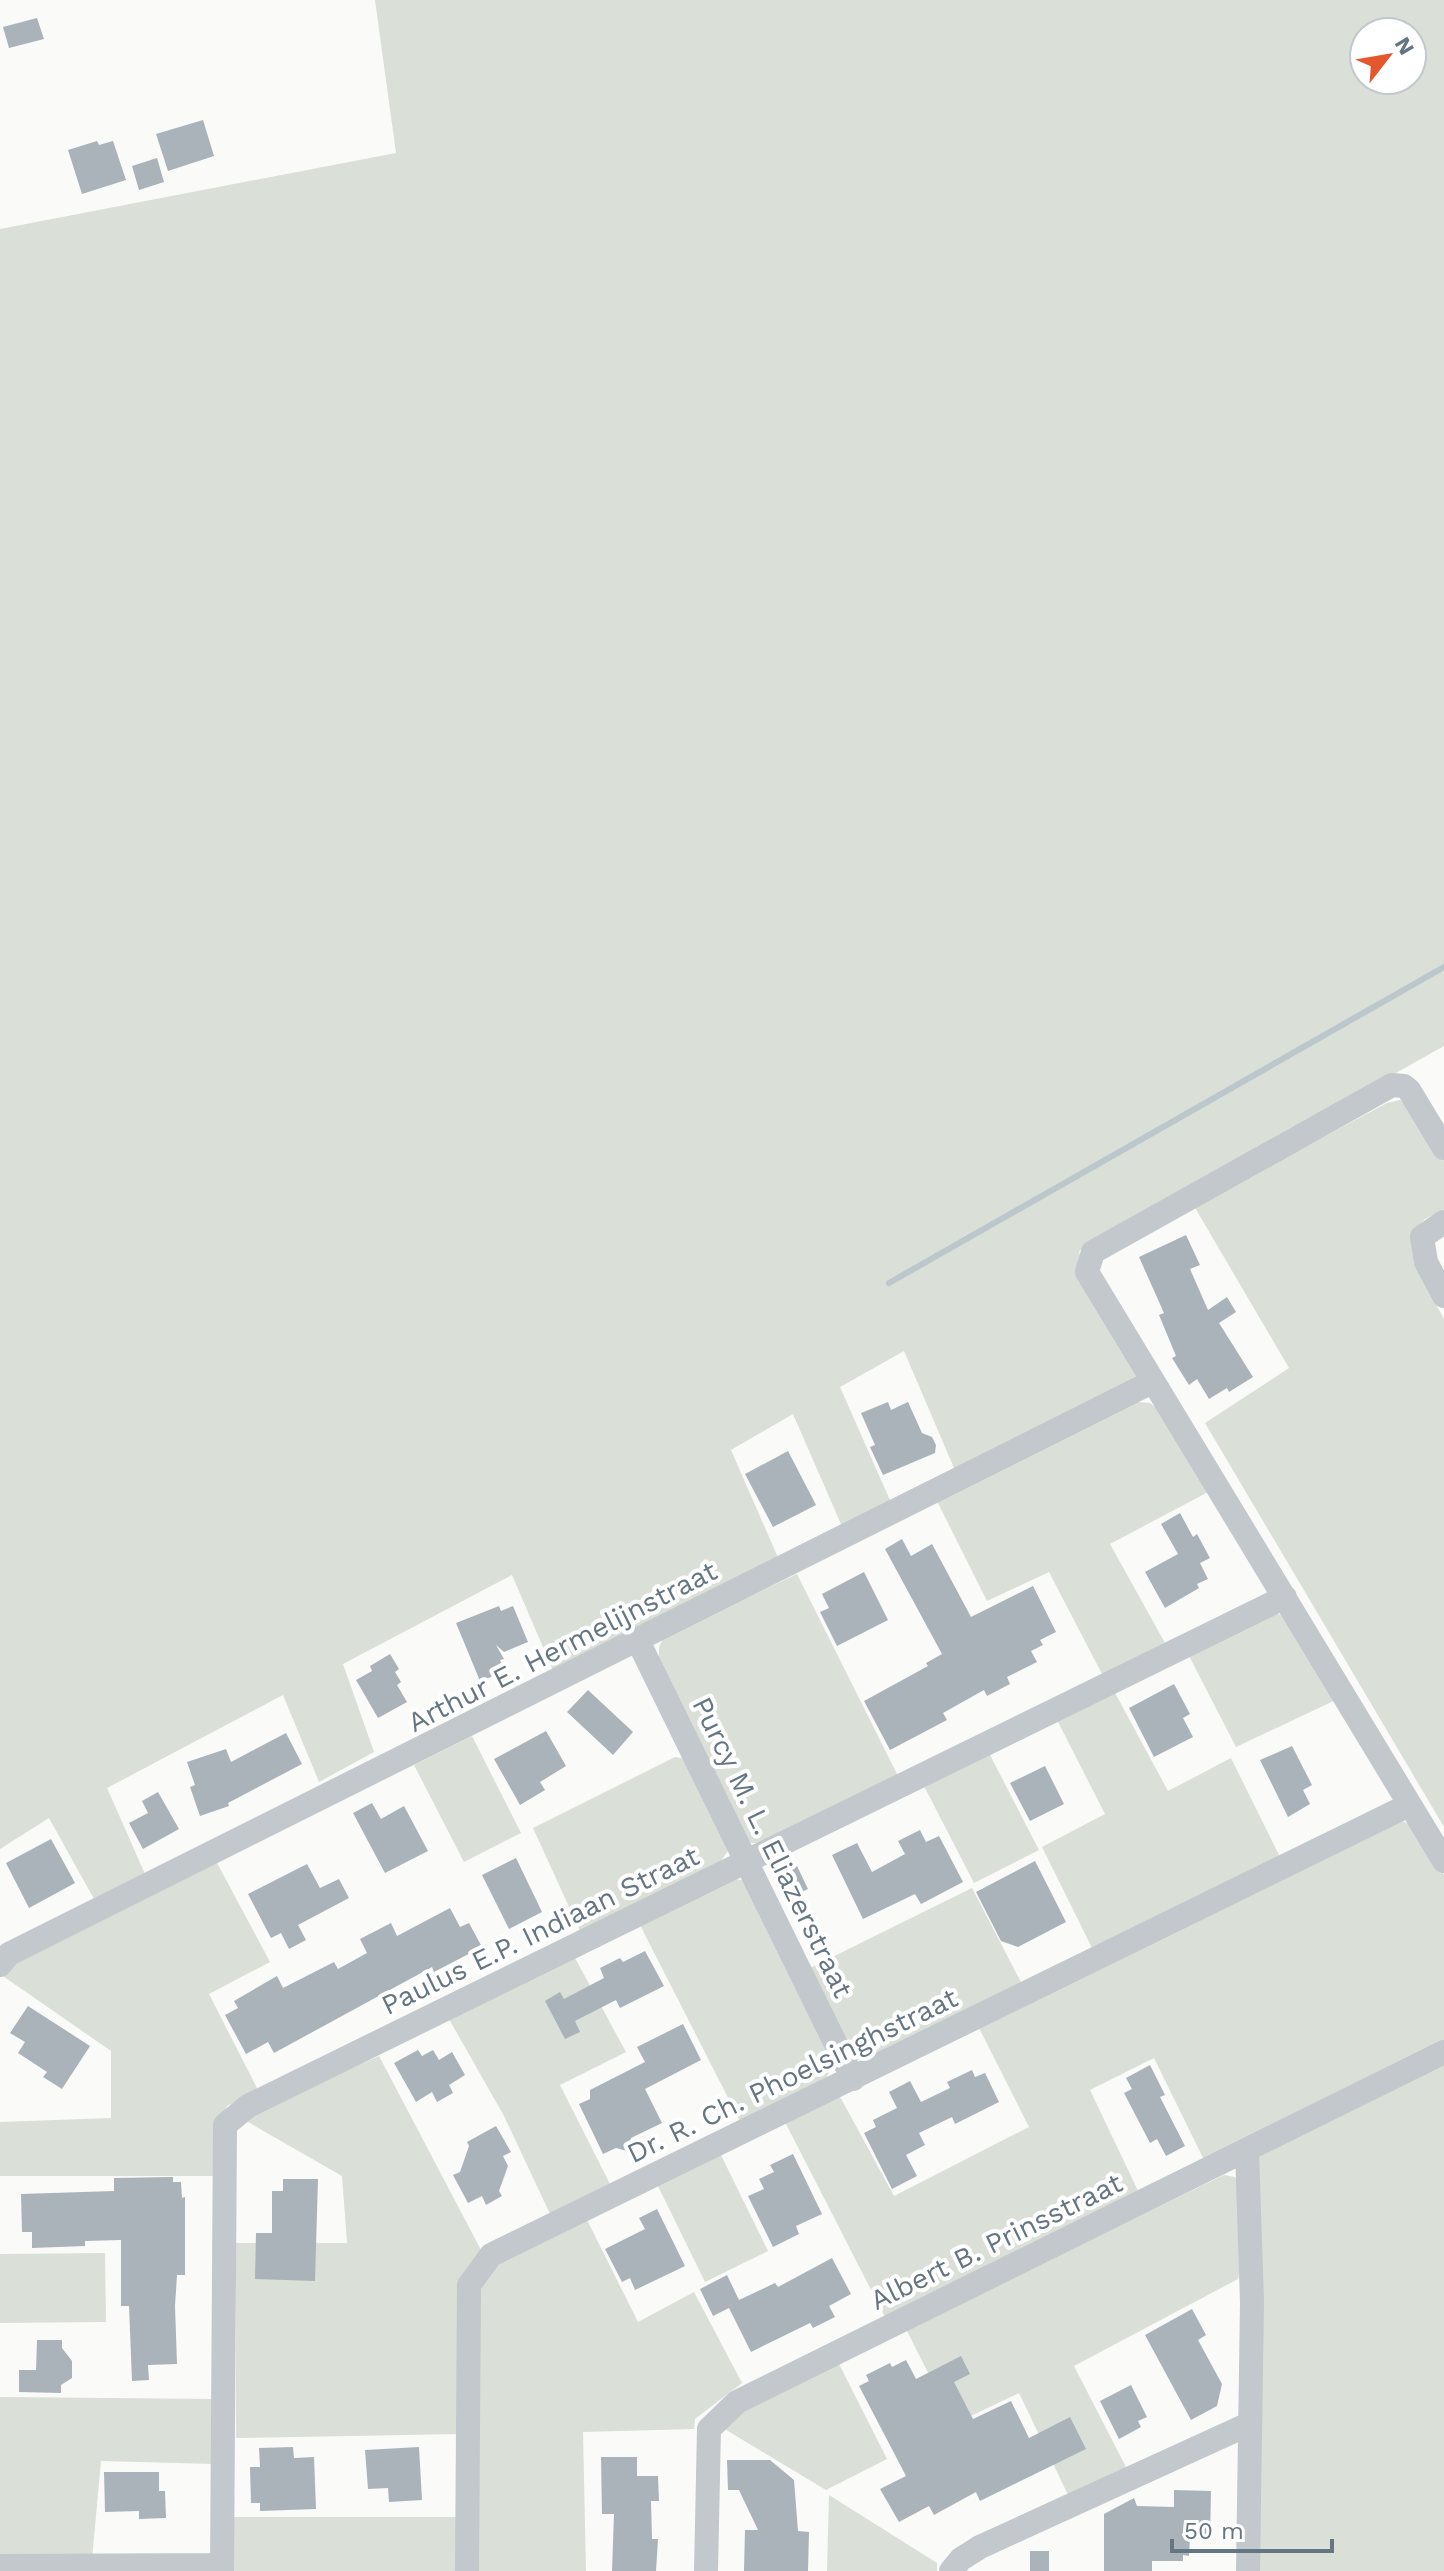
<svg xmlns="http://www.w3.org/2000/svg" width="1444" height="2571" font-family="'Work Sans',sans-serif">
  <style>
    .green { fill: #dadfd7; fill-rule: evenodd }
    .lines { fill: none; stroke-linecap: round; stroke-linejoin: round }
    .stream { stroke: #bbc7cb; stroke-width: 6 }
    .building { fill: #aab3b9 }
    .minor { stroke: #c3c8cc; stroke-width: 24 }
    .labels { text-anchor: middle; stroke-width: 8; stroke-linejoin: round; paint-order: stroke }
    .street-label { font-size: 28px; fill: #657683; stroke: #fff }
  </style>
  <rect width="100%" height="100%" fill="#fafaf8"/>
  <path class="green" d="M 375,0 L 1444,0 L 1444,1046 L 1079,1251 L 1081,1263 L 1137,1376 L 1136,1384 L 957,1475 L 904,1351 L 840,1387 L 893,1507 L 844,1531 L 793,1414 L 731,1450 L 780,1562 L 555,1675 L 512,1575 L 343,1664 L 374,1752 L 319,1782 L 283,1695 L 107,1788 L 145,1874 L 94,1899 L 49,1818 L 0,1849 L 0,229 L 396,153 ZM 1364,32 L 1412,32 L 1412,80 L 1364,80 Z
    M 1400,1100 L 1412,1107 L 1444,1161 L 1444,1210 L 1425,1219 L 1414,1230 L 1423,1281 L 1444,1319 L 1444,1827 L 1205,1423 L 1289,1368 L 1194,1206 L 1387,1103 Z
    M 1137,1402 L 1150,1403 L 1163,1413 L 1212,1490 L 1110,1544 L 1165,1643 L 1103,1676 L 1049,1572 L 987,1601 L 937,1501 Z
    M 797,1574 L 899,1778 L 761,1843 L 751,1843 L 742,1834 L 659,1662 L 659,1647 L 664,1637 Z
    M 1271,1613 L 1285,1615 L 1340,1698 L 1236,1747 L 1188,1654 Z
    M 1114,1691 L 1168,1791 L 1231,1758 L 1280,1857 L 1093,1950 L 1042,1847 L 1105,1814 L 1056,1718 Z
    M 472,1736 L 521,1833 L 464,1862 L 414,1765 Z
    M 989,1753 L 1039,1850 L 974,1883 L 924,1786 Z
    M 675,1757 L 687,1759 L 728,1851 L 721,1861 L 580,1931 L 533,1828 Z
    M 1393,1819 L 1405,1822 L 1415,1830 L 1444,1875 L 1444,2042 L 1206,2164 L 1154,2058 L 1090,2090 L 1140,2195 L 886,2319 L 784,2120 L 838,2093 L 894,2196 L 1029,2127 L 978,2026 Z
    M 216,1861 L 270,1962 L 209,1994 L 258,2090 L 227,2106 L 217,2127 L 217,2176 L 0,2176 L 0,2122 L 111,2118 L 111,2051 L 0,1974 L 15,1960 Z
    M 732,1878 L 745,1881 L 832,2053 L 832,2068 L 819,2089 L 742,2125 L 640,1925 Z
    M 972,1888 L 1023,1986 L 863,2061 L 853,2059 L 806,1970 Z
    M 575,1958 L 626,2052 L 560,2085 L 611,2186 L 551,2216 L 504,2116 L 449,2019 Z
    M 379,2056 L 481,2250 L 460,2277 L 460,2434 L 236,2438 L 236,2243 L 347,2243 L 342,2176 L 248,2122 L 257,2109 Z
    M 1444,2060 L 1444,2571 L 1255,2571 L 1259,2154 Z
    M 719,2151 L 768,2251 L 705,2282 L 656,2182 Z
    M 1224,2175 L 1235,2177 L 1241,2185 L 1242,2259 L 1238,2279 L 1074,2366 L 1127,2469 L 1069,2497 L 1019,2393 L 954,2424 L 906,2329 Z
    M 587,2220 L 638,2322 L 694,2292 L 742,2383 L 695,2419 L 694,2429 L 583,2432 L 586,2571 L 473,2571 L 479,2282 L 489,2268 Z
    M 105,2253 L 106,2322 L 0,2323 L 0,2254 Z
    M 838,2362 L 887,2459 L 826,2490 L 723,2428 L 730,2416 Z
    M 0,2397 L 216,2399 L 215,2464 L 101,2461 L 92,2559 L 0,2557 Z
    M 829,2495 L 937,2563 L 937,2571 L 827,2571 Z
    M 233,2517 L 458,2517 L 458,2571 L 233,2571 Z"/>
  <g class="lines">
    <path class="stream" d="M 889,1283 L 1444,967"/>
  </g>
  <path class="building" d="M 37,18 L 44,39 L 9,48 L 3,27 Z
    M 203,120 L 214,156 L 168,171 L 156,134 Z
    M 97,141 L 99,145 L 113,141 L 126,180 L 82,194 L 68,150 Z
    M 157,158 L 164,182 L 139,190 L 132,166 Z
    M 1186,1235 L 1200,1265 L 1190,1269 L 1208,1310 L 1227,1297 L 1236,1312 L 1219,1323 L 1253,1377 L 1229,1392 L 1227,1388 L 1209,1399 L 1197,1379 L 1189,1385 L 1172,1358 L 1176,1356 L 1159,1315 L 1164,1313 L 1139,1257 Z
    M 888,1402 L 891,1410 L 908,1402 L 922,1433 L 932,1437 L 936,1445 L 935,1453 L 883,1475 L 870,1447 L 875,1445 L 861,1413 Z
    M 788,1451 L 816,1505 L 773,1527 L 745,1474 Z
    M 1180,1513 L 1193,1537 L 1197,1534 L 1210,1558 L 1200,1563 L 1208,1579 L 1197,1584 L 1199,1588 L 1165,1608 L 1145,1572 L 1178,1554 L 1161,1524 Z
    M 902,1539 L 911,1556 L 932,1544 L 971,1617 L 1033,1586 L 1056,1632 L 1040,1640 L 1043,1645 L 1031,1651 L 1037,1662 L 1007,1677 L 1010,1684 L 987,1696 L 984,1690 L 943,1713 L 947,1720 L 890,1750 L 864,1701 L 928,1666 L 926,1663 L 942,1654 L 885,1549 Z
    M 864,1572 L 888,1620 L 837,1646 L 820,1612 L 829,1608 L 822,1594 Z
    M 499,1606 L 501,1611 L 513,1606 L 528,1642 L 504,1652 L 496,1645 L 504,1659 L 500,1660 L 505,1672 L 480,1681 L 456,1623 Z
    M 390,1654 L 399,1669 L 395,1672 L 401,1682 L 397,1685 L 407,1702 L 378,1718 L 356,1680 L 372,1671 L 370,1666 Z
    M 1174,1684 L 1190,1714 L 1183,1718 L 1193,1737 L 1154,1757 L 1129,1708 Z
    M 588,1690 L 633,1732 L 613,1755 L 567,1712 Z
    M 546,1731 L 566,1766 L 540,1782 L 545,1790 L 520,1805 L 494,1759 Z
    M 286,1733 L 302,1764 L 228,1803 L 229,1806 L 200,1816 L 190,1787 L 195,1785 L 187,1762 L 226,1749 L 231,1762 Z
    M 1292,1746 L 1312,1785 L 1303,1790 L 1310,1804 L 1288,1817 L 1260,1760 Z
    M 1045,1766 L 1064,1804 L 1030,1821 L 1010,1783 Z
    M 158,1792 L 179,1829 L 143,1849 L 129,1823 L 148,1813 L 142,1801 Z
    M 372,1803 L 381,1819 L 404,1806 L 428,1851 L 385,1873 L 353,1813 Z
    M 920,1830 L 926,1842 L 939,1836 L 963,1882 L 921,1904 L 915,1894 L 863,1919 L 832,1855 L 857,1843 L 872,1872 L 905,1854 L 898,1841 Z
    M 51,1839 L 75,1883 L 29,1908 L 6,1863 Z
    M 516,1858 L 542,1912 L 509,1929 L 482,1875 Z
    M 1035,1861 L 1066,1922 L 1018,1947 L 1001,1941 L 976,1892 Z
    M 307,1864 L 320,1888 L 339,1879 L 349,1898 L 298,1925 L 306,1940 L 289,1949 L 281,1933 L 271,1938 L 248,1894 Z
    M 797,1866 L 808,1889 L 787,1899 L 777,1875 Z
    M 450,1908 L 460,1927 L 469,1923 L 482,1947 L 434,1972 L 432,1967 L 274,2053 L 268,2042 L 246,2054 L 225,2015 L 238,2008 L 234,2001 L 277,1976 L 283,1988 L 334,1962 L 338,1969 L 367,1953 L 360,1939 L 391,1923 L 397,1936 Z
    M 645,1951 L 664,1986 L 620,2008 L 616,2000 L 575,2021 L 580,2032 L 565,2039 L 545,2001 L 560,1992 L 564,1999 L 604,1978 L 600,1968 L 620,1958 L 623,1962 Z
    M 28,2006 L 90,2046 L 62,2089 L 43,2077 L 47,2072 L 18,2053 L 25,2042 L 10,2033 Z
    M 683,2024 L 701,2060 L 645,2089 L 662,2123 L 631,2138 L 627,2151 L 616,2148 L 603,2154 L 579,2104 L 590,2099 L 590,2090 L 645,2062 L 637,2047 Z
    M 418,2050 L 422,2056 L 433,2050 L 439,2060 L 452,2052 L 465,2075 L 449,2085 L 453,2093 L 437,2102 L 432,2092 L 416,2102 L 394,2063 Z
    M 1150,2065 L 1165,2095 L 1160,2097 L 1185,2146 L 1166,2156 L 1157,2139 L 1150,2143 L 1124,2093 L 1132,2089 L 1126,2078 Z
    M 972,2070 L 975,2077 L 985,2073 L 999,2102 L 955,2124 L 952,2117 L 919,2133 L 925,2145 L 906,2155 L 917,2176 L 892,2189 L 864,2133 L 876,2127 L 873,2120 L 897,2108 L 889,2092 L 910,2081 L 921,2102 L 950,2088 L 947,2082 Z
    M 496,2126 L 511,2152 L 503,2156 L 508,2166 L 499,2191 L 502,2196 L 486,2205 L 482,2196 L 468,2203 L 453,2175 L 460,2172 L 469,2146 L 467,2142 Z
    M 793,2154 L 822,2214 L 796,2226 L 799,2234 L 773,2247 L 748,2196 L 764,2189 L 759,2179 L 774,2172 L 770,2165 Z
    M 173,2177 L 173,2182 L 181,2182 L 182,2198 L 185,2197 L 185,2275 L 177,2275 L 175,2306 L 177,2364 L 148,2365 L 149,2380 L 132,2381 L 129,2306 L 121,2306 L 121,2240 L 85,2241 L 85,2246 L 32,2248 L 32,2232 L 22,2232 L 21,2194 L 114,2191 L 114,2178 Z
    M 283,2179 L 318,2179 L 315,2281 L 255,2279 L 256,2233 L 272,2233 L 272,2191 L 283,2191 Z
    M 657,2209 L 685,2266 L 635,2290 L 630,2278 L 622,2282 L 605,2249 L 645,2229 L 639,2218 Z
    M 832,2258 L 851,2294 L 829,2306 L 835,2317 L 813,2328 L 810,2323 L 751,2352 L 729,2308 L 713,2316 L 700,2289 L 727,2275 L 739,2300 L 775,2283 L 778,2287 Z
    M 1192,2309 L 1206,2335 L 1198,2340 L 1222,2384 L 1217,2406 L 1191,2420 L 1145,2335 Z
    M 37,2340 L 62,2340 L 62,2348 L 72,2361 L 72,2378 L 61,2385 L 61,2393 L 19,2392 L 19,2370 L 36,2370 Z
    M 961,2356 L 970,2374 L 954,2382 L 973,2419 L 1011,2401 L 1029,2438 L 1070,2417 L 1086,2449 L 980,2501 L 976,2492 L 934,2515 L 929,2506 L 899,2522 L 880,2489 L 906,2476 L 859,2386 L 869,2381 L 866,2375 L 890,2363 L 892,2367 L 906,2360 L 916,2379 Z
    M 1131,2385 L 1147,2417 L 1138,2421 L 1141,2427 L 1119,2439 L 1100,2401 Z
    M 293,2447 L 294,2458 L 314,2457 L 316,2509 L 260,2511 L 260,2503 L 251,2503 L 250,2467 L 260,2467 L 259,2448 Z
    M 419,2447 L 422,2500 L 389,2502 L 388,2488 L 368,2489 L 365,2450 Z
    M 601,2457 L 637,2457 L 637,2476 L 658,2476 L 659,2501 L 651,2501 L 652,2539 L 658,2539 L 656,2571 L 612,2571 L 614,2514 L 602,2514 Z
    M 727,2460 L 770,2460 L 794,2480 L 798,2531 L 809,2532 L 808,2571 L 744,2571 L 745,2530 L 758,2530 L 739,2490 L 728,2490 Z
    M 104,2472 L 159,2472 L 159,2491 L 165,2491 L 166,2518 L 139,2519 L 139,2511 L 105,2512 Z
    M 1174,2490 L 1211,2491 L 1210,2539 L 1190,2538 L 1189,2556 L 1183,2555 L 1183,2561 L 1152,2561 L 1152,2571 L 1104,2571 L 1104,2514 L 1134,2498 L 1137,2506 L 1174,2507 Z
    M 1030,2551 L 1049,2551 L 1049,2571 L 1030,2571 Z"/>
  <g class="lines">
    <path class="minor" d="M 1444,1148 L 1409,1090 L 1404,1086 L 1392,1085 L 1093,1252 L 1087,1272 L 1444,1861
      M 1444,1222 L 1422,1237 L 1426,1262 L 1444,1296
      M 638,1641 L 853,2079
      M 0,1965 L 9,1954 L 1152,1382
      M 1247,2151 L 1252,2302 L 1248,2571
      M 0,2566 L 222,2565
      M 222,2571 L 225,2125 L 248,2106 L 1285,1597
      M 467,2571 L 469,2285 L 491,2255 L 1409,1805
      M 706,2571 L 709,2429 L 737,2402 L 1444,2052
      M 951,2571 L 961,2559 L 980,2547 L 1249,2424"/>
  </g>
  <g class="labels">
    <g class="street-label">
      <text transform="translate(562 1646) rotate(-27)" y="10">Arthur E. Hermelijnstraat</text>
      <text transform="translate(773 1847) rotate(64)" y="10">Purcy M. L. Eliazerstraat</text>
      <text transform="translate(540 1930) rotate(-26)" y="10">Paulus E.P. Indiaan Straat</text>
      <text transform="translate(792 2075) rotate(-26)" y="10">Dr. R. Ch. Phoelsinghstraat</text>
      <text transform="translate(996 2241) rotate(-26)" y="10">Albert B. Prinsstraat</text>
    </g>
  </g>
  <g transform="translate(1388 56) rotate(59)"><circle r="38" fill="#ffffff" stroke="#c1c8cd" stroke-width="2"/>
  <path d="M0-6L14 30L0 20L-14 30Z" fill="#e4572e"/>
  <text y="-12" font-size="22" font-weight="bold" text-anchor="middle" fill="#657683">N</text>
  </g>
  <path d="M1172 2539v12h160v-12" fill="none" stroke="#657683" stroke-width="4"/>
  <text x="1184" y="2539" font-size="24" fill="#657683" stroke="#ffffff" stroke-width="6" paint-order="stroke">50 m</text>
</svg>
